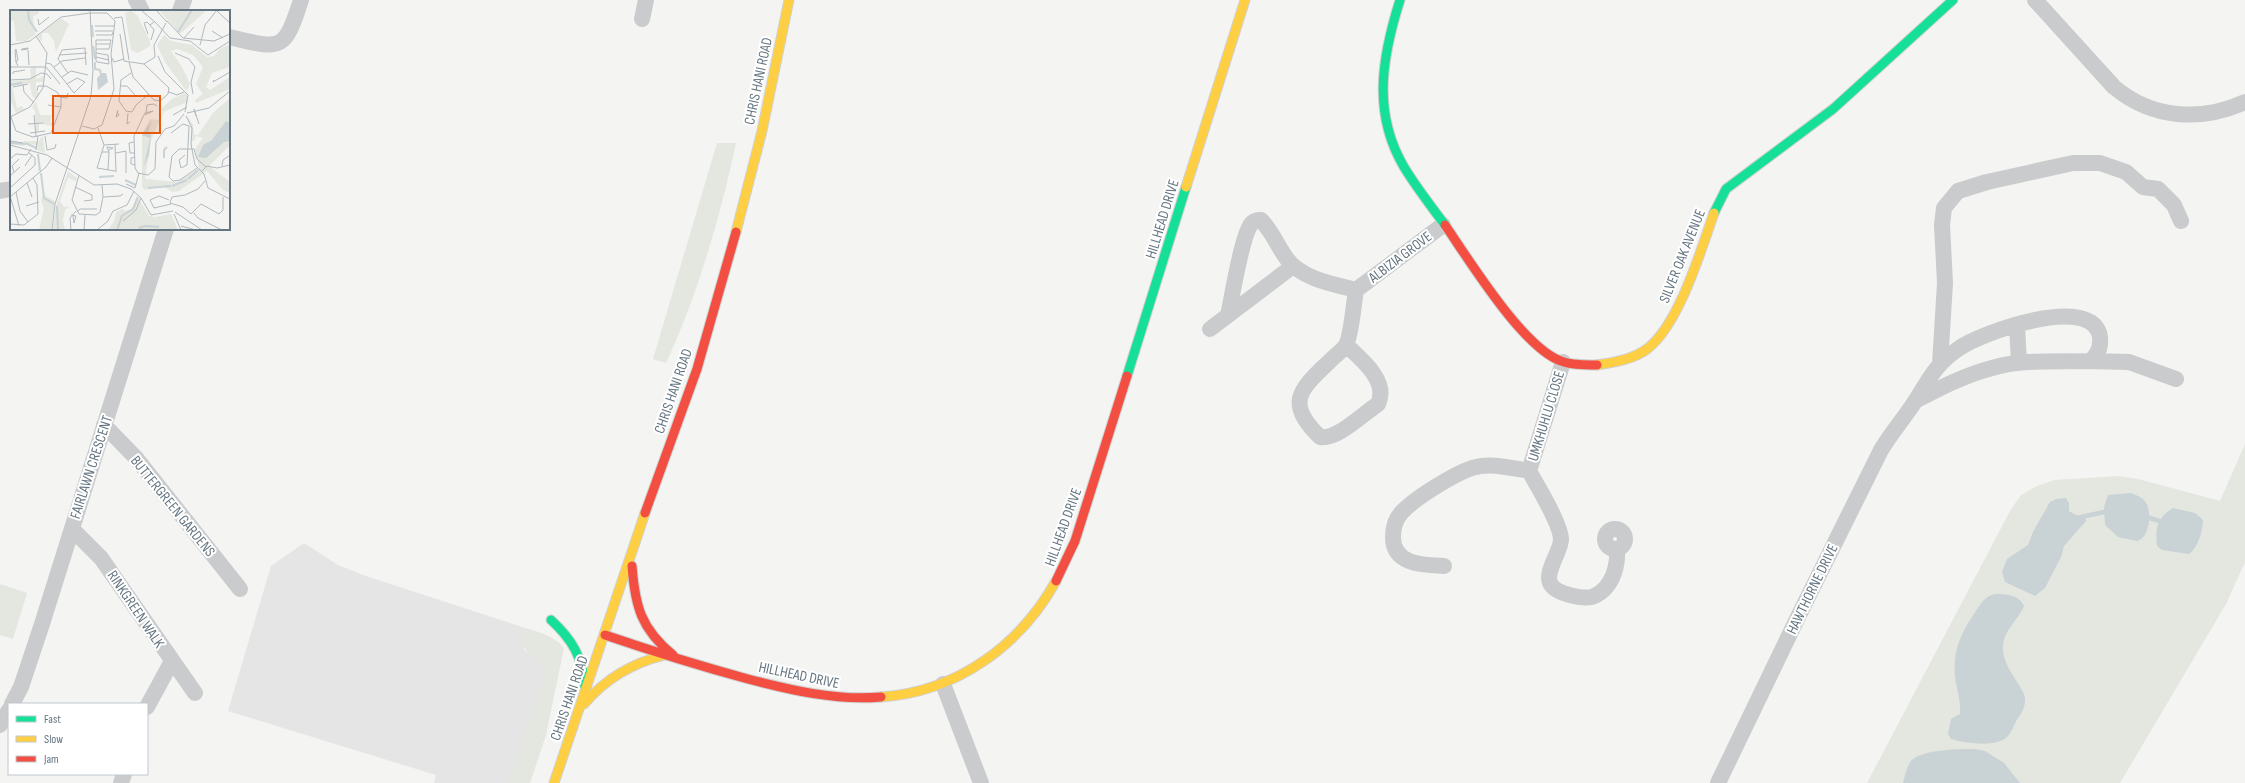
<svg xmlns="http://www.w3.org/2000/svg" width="2245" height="783" font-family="'Sofia Sans Condensed',sans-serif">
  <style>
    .built { fill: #e4e5e4 }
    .green { fill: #e4e6e0 }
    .water { fill: #c9d2d4 }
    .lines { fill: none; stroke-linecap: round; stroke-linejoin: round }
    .stream { stroke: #c9d2d4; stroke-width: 4.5 }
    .fast-casing { stroke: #d0d1d2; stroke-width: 11 }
    .slow-casing { stroke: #d0d1d2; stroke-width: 11 }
    .jam-casing { stroke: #d0d1d2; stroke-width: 11 }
    .street { stroke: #cacbcc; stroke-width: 16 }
    .fast { stroke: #16e098; stroke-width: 9 }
    .slow { stroke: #ffcf43; stroke-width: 9 }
    .jam { stroke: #f24e42; stroke-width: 9 }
    .labels { text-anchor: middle; stroke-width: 4; stroke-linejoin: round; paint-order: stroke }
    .street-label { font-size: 15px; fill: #647581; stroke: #fff }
    .inset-river { fill: none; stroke: #c9d2d4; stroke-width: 2 }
    .inset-road { fill: none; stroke: #b1b9be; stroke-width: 1 }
    .view { fill: #e8590c; fill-opacity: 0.15; stroke: #e8590c; stroke-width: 2 }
    .inset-edge { fill: none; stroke: #647581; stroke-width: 2 }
  </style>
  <rect width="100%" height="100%" fill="#f4f4f2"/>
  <path class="built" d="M 304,543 L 338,565 L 363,575 L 525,628 L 524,650 L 542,663 L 545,674 L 508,783 L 434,783 L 436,775 L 228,711 L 271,566 Z"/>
  <path class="green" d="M 717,143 L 736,143 C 721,214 697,297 666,363 L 653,359 Z
    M 2245,444 L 2245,562 L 2226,604 L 2120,783 L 1867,783 L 2010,511 L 2021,495 L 2037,486 L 2055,480 L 2119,476 L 2138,479 L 2220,501 Z
    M 0,584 L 27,593 L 13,639 L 0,635 Z
    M 525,628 C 540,632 554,636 564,648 L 546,735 L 530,783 L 508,783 L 545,674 C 538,649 517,660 525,628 Z"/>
  <path class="water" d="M 2130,493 C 2136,495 2143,497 2146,503 C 2152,512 2150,538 2137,541 L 2118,537 L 2105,525 L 2104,507 L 2108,495 Z
    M 2066,498 L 2069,503 L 2069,511 L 2076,515 L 2085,516 L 2086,521 L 2064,546 L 2061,557 L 2045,588 L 2035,596 L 2005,582 L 2002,572 L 2007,559 L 2028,545 L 2033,532 L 2050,502 L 2056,499 Z
    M 2173,508 L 2195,513 L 2203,520 C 2203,530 2198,548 2189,554 L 2162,550 L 2157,546 C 2155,527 2157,518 2173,508 Z
    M 1996,594 C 2007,594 2019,595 2024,606 C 2018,620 2004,630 2003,646 C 2002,664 2016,678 2023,692 C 2028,701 2023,712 2018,718 C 2014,724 2012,732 2007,737 C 1995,748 1965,743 1951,739 L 1948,734 L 1951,719 L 1960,714 C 1961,701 1957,690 1955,677 C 1953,650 1960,635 1974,614 C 1980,605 1985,595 1996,594 Z
    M 1974,749 L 1985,751 L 2004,763 L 2020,783 L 1903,783 C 1905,776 1907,765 1912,760 C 1925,749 1958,749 1974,749 Z"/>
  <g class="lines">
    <path class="stream" d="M 2144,516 L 2159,521
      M 2081,517 L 2109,511"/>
    <g class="fast-casing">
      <path id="fast" d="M 1400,0 C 1382,57 1372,113 1404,167 C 1416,187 1431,206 1445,225
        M 1714,213 L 1726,189 L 1833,109 L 1953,0
        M 1127,376 L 1186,187
        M 551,620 C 572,639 583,658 585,687"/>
    </g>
    <g class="slow-casing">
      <path id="slow" d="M 1186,187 L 1245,0
        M 736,232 L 762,131 L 789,0
        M 1597,365 C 1614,362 1632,360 1647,349 C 1679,325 1701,250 1714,213
        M 881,697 C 956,692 1020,646 1056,581
        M 584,704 C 606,678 632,663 665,655
        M 554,783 L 645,513"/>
    </g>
    <g class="jam-casing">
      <path id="jam" d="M 1445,225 C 1468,258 1525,352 1564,362 C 1573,365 1587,365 1597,365
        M 645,513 L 697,369 L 736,232
        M 632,566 C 635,606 641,629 673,655
        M 1056,581 L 1075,541 L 1127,376
        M 605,635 C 652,651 700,666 748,679 C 791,690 836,701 881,697"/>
    </g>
    <path class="street" d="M 136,0 L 142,11
      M 2035,0 L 2114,87 C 2152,119 2201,122 2245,102
      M 180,11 L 184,0
      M 642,19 L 646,0
      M 229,37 C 281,49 284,53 301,0
      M 0,191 L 11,189
      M 1356,290 L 1443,225
      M 1228,315 C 1232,298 1242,233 1252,223 C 1255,220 1258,220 1261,220 C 1272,231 1278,247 1287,259 C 1302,279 1333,284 1356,290
      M 2017,325 L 2019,363
      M 1210,329 L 1293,266
      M 1346,345 C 1361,359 1389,381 1378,404 C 1363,414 1337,440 1320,437 C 1282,401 1303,387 1333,358 C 1337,354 1343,350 1346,345 C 1351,337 1354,302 1356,290
      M 2090,361 L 2129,362 L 2176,379
      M 1940,364 L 1945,283 L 1942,225 L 1944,208 L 1958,191 L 1987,182 L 2073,163 L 2100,163 L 2126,172 L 2143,187 L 2158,189 L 2174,205 L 2181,221
      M 104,425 L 136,458 L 240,589
      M 1529,471 C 1537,485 1561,524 1561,540 C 1560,553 1545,571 1550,583 C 1555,594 1582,599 1592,597 C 1598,595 1603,591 1607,586 C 1615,576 1618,561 1617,549
      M 1529,471 L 1563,362
      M 72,529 L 101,558 L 195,693
      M1605 539a10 10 0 1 1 20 0a10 10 0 1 1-20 0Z
      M 1444,566 C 1423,565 1393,565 1393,537 C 1393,528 1396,518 1402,512 C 1415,498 1454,474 1472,468 C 1490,462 1511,468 1529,471
      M 943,684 L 981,783
      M 12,704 L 21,687 L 42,624 L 166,229
      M 147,707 L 172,661
      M 0,725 L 9,710
      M 121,783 L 124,774
      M 1718,783 L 1798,617 L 1881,450 C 1892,432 1905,417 1916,400 C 1930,378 1935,365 1958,349 C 1980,333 2093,292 2100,337 C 2101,347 2098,355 2090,361 C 2057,362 2023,359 1992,368 C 1965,375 1940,388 1915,401"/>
    <use href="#fast" class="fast"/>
    <use href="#slow" class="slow"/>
    <use href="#jam" class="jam"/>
  </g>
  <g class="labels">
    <g class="street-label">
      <text transform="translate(758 81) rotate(-78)" y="5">CHRIS HANI ROAD</text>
      <text transform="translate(1162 219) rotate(-73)" y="5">HILLHEAD DRIVE</text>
      <text transform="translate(1682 256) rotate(-68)" y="5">SILVER OAK AVENUE</text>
      <text transform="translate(1400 257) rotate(-37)" y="5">ALBIZIA GROVE</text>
      <text transform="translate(673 391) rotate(-71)" y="5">CHRIS HANI ROAD</text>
      <text transform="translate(1546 416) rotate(-73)" y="5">UMKHUHLU CLOSE</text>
      <text transform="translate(91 467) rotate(-72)" y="5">FAIRLAWN CRESCENT</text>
      <text transform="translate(173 506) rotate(51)" y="5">BUTTERGREEN GARDENS</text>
      <text transform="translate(1063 527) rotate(-70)" y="5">HILLHEAD DRIVE</text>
      <text transform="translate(1812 589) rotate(-64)" y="5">HAWTHORNE DRIVE</text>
      <text transform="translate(136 609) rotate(56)" y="5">RINKGREEN WALK</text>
      <text transform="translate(799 675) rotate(12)" y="5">HILLHEAD DRIVE</text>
      <text transform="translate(569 698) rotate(-71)" y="5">CHRIS HANI ROAD</text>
    </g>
  </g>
  <g transform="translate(10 10)">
    <rect width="220" height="220" fill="#f4f4f2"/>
    <path d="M 0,0 L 28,0 L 29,4 L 23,6 L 25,25 L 16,31 L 6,31 L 4,11 L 0,10 ZM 149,0 L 197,0 L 170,24 ZM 121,1 L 127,5 L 140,31 L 140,36 L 128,43 L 121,40 L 115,3 ZM 51,8 L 59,14 L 46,42 L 44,31 L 38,23 L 32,23 L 32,32 L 27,26 ZM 154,25 L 161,31 L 182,35 L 197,47 L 204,46 L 210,39 L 220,34 L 220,57 L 202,63 L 196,77 L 200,80 L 220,67 L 220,79 L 186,93 L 185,90 L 193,84 L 186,74 L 193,57 L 183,45 L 167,39 L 161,41 L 172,57 L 180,74 L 176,83 L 178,92 L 155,101 L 152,105 L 141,130 L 135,169 L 167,172 L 189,158 L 185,139 L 193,128 L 186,126 L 184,131 L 181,131 L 182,123 L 177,106 L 183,115 L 184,125 L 188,125 L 203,103 L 220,88 L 220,135 L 199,156 L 220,172 L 220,183 L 213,180 L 197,161 L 169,181 L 162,182 L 155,177 L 146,177 L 135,180 L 132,177 L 132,124 L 140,109 L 149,110 L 153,102 L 151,99 L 162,89 L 177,82 L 155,52 L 147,35 ZM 26,56 L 26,69 L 34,66 L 33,72 L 26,72 L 26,81 L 30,83 L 27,89 L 22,86 L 20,73 L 2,76 L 7,98 L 12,96 L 14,100 L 6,103 L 0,89 L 0,72 L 21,69 L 20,59 ZM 26,92 L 30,105 L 42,105 L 40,112 L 44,114 L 44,116 L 35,115 L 34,112 L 29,113 L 29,122 L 26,123 L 25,101 L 22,97 ZM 31,127 L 33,127 L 35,143 L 27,140 L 28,136 L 22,134 L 16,133 L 14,136 L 0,134 L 0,132 L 13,133 L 14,131 L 29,131 ZM 58,161 L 67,168 L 66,171 L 58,168 L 50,191 L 54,197 L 60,196 L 55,200 L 53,210 L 55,220 L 43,220 L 46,196 ZM 34,183 L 35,186 L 45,191 L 41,220 L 29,220 L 34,199 L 31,190 ZM 127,186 L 139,206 L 145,207 L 161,204 L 168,220 L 98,220 L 104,211 L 106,202 L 112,199 L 115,201 L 122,199 Z" fill="#e4e6e0"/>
    <path d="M 92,63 L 96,63 L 98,72 L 88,80 L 87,68 ZM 142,110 L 138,122 L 141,125 L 139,145 L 134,156 L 140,128 L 132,125 ZM 216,111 L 220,113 L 220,131 L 214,132 L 196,148 L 188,147 L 193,135 L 202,130 Z" fill="#c9d2d4"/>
    <path class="inset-river" d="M 18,0 L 19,10 L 27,22M 82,15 L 83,27M 168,22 L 182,0M 83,36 L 85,49M 85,52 L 85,59 L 90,60 L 91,65M 0,75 L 12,73M 0,133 L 18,134 L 26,138M 28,144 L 30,161M 154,148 L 154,140 L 157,137M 31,163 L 34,188 L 44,194M 89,167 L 104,166M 178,169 L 188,160M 115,170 L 126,175M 162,176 L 177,170M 138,178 L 161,176M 47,196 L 48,220M 129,218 L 135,216 L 149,217M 107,220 L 112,206 L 123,199 L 128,187"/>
    <path class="inset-road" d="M 131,0 L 146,13M 146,0 L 157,12M 207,1 L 220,13M 104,8 L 112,7 L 119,50M 28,9 L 29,15 L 39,7M 157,11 L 173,28 L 204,31 L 220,24M 146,13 L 160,28 L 180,31 L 198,45 L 220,31M 140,15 L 144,20 L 141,30M 85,16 L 104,16M 85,21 L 103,21M 202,21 L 213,28M 110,24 L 114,51 L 134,54 L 145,47 L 144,35 L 156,13M 138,24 L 134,13 L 137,12 L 140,15 L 144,12M 86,25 L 102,25 L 103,22M 174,28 L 184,17M 86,34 L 100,34M 0,35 L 20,31 L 51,7 L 80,3M 190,35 L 195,15 L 207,0M 18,38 L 18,39 L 11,40 L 12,39 ZM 86,39 L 99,39 L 101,30 L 86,30 L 86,51 L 87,52 L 99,54 L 98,45 L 86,43M 18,40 L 19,55M 165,43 L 179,49 L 185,57 L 181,72 L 183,84M 49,45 L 77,43M 148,46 L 155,62 L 178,85 L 175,102M 86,47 L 99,50M 102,48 L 104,52 L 114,49M 6,52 L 8,50 L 6,39 L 5,40 L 6,52 L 8,56M 119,52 L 123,67 L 144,90 L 150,91 L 158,84 L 159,78 L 134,54M 36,53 L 41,54 L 57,74 L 64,83 L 75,72 L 67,68 L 57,74M 0,57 L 36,57 L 50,74M 44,57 L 52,51 L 75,48M 58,63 L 48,49 L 52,40 L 75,38 L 76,55M 121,63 L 111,70 L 109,91 L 116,101 L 122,102 L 126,95 L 139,84M 3,64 L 3,62 L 15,60M 52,67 L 61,61 L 78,65M 0,70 L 20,69 L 31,63 L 37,64 L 41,69M 204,70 L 203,72 L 220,62M 13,74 L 14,82 L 24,93M 111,76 L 117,76 L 125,85M 3,77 L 18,74M 159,82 L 167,85 L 174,82M 50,87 L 57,88 L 58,83M 38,95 L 51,97M 107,102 L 109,105 L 106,107 L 108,100M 118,103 L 117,114 L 120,112M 136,103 L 137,95 L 144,94 L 147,96M 177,103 L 199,98 L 220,81M 0,104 L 6,121 L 23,127 L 41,123 L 51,97 L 51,88 L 47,82 L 36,76 L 28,76 L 27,81M 24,105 L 26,127M 135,105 L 143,101 L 135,103 L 133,107 L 124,126 L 125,158 L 128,163 L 138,165 L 145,159 L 146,132 L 155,119 L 164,116 L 174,104M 163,105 L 177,97M 176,106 L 182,118 L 181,134 L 185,155 L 194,164 L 198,178 L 220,189M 186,106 L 184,99 L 189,114M 0,107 L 20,97 L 33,78 L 37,43 L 26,26M 18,114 L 34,113M 72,116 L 84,119 L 92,115 L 104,79 L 101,44 L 105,11 L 97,3 L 80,3M 88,118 L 94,135M 20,123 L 35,121M 161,123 L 173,114 L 179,116 L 177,155 L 171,158 L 169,150 L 175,145M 35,126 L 37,140 L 45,138 L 46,134M 0,131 L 13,133M 124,132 L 119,133 L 120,143 L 124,143M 105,134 L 106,162M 0,135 L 37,145 L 84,175 L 107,174 L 121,179 L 131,188 L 141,205 L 163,201M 26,140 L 28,126M 92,142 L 99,142 L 98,160M 99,142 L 97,137 L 103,138 L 99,140M 106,143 L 116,141 L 116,163M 0,149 L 6,144 L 17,145 L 21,139M 125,155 L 121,154 L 121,148 L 125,147M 15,156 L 22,145M 212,156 L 213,150 L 220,145M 187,158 L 170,170 L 163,171 L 159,167 L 162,146 L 169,139 L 184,139 L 187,149 L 196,157M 105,161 L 87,158 L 94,135 L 109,134M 192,161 L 197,156 L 207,158 L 220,155M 4,162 L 2,156 L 9,149M 69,165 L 62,190 L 69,204 L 86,205 L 90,202 L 93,187 L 92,175M 0,166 L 10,157M 195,171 L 188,179 L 175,185 L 162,187 L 160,193 L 173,197 L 181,204 L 191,194 L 209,204 L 213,200 L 213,187M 17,173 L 22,187M 116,174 L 125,178 L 129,163M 65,177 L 82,185 L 82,190 L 74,191M 0,178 L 25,155 L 25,148 L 19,143M 6,182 L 10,201 L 18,212M 0,186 L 9,216M 0,187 L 36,157 L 42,148M 93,187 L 110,186 L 113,184M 159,190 L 149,186 L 140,190 L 144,198 L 161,194M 16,196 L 29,192M 67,202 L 70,199 L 87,199M 165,202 L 192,220M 184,203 L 188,208 L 212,220M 164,204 L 171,220M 61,205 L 66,206 L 64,213 L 63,206M 113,211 L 126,200 L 131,188M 0,214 L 14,215 L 28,204 L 27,175 L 23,168M 171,216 L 186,220M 42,220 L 45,194 L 81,86 L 83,61 L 80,0M 61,220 L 60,208 L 66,201M 74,220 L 75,205M 87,220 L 98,211 L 103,201 L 117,195 L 124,181"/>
    <path class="view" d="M 43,86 L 150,86 L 150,123 L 43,123 Z"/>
    <rect width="220" height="220" class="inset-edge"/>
  </g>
  <rect x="8" y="703" width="140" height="72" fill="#ffffff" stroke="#c1c8cd"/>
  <rect x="16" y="716" width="20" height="6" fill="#16e098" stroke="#c1c8cd"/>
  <text x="44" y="723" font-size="12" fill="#647581">Fast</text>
  <rect x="16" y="736" width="20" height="6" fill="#ffcf43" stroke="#c1c8cd"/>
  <text x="44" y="743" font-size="12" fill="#647581">Slow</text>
  <rect x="16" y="756" width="20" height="6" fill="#f24e42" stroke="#c1c8cd"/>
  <text x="44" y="763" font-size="12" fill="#647581">Jam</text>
</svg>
